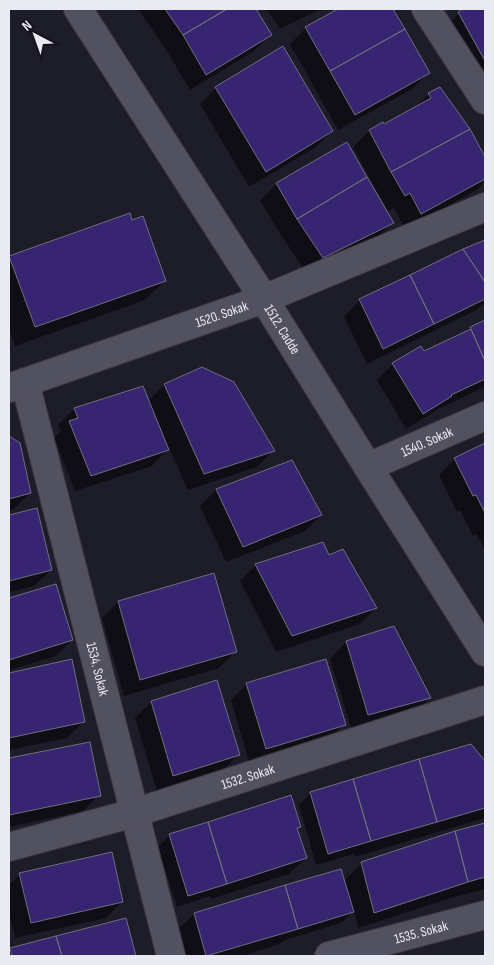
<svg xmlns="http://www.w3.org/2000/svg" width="494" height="965" font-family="'Sofia Sans Condensed',sans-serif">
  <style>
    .shadow { fill: #0007 }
    .building { fill: #372572; stroke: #706e7e }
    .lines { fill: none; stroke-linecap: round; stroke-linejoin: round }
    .minor-casing { stroke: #3a3843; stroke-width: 30 }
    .tertiary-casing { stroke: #3a3843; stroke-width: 30 }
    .minor { stroke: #525160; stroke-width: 28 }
    .tertiary { stroke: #525160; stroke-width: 28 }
    .labels { text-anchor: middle; stroke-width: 4.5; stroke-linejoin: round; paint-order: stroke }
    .street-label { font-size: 14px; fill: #eaeaf3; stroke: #14131f }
  </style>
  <rect width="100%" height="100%" fill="#1d1c29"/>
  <path class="shadow" d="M 138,9 L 255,9 L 271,35 L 254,51 L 190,90 L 167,51 Z
    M 267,9 L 321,9 L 280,29 Z
    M 341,9 L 392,9 L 428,73 L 412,89 L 338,130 L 290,44 L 306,28 Z
    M 466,9 L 485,9 L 485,58 L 462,16 L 459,16 L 485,63 L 485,97 L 443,29 L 459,13 Z
    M 216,88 L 332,131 L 316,147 L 249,187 L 200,104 Z
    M 429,94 L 469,129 L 485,160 L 485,181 L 477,190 L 405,229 L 394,208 L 386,212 L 392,223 L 376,239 L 306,273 L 281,235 L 260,201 L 276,184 L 346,144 L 383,207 L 385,206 L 353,147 L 369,131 L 382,124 L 383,126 L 413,109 Z
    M 132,221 L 165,280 L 145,300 L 15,346 L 9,328 L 9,258 Z
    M 485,242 L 485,304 L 481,306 L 476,310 L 367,364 L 344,317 L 360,300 L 463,250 Z
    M 485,321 L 485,387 L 438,409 L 434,412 L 406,429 L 377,380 L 393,364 L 424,352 L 466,333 L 471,328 Z
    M 202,369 L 273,451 L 257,467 L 188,490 L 169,448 L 152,466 L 75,491 L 54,438 L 61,431 L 58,425 L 74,409 L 143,387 L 148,401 L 164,385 Z
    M 9,437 L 19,444 L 30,493 L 14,509 L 9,510 Z
    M 485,444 L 485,550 L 476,534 L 473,536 L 460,510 L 457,512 L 439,475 L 455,459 Z
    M 216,490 L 321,515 L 305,531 L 226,562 L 200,506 Z
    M 36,510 L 51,570 L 34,586 L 9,592 L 9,516 Z
    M 329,557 L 376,608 L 360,624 L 276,652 L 240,581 L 256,565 Z
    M 55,585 L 72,640 L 56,656 L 9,670 L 9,600 Z
    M 118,602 L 235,652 L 219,668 L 124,696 L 102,618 Z
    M 393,628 L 430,698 L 414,714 L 352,731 L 330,659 L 346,642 Z
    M 71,660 L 84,721 L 67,738 L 9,750 L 9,674 Z
    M 247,684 L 344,724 L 328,740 L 250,765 L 231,700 Z
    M 151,702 L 238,755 L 222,771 L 157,791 L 135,718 Z
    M 89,743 L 99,795 L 83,811 L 9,827 L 9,759 Z
    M 471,746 L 485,763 L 485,818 L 355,857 L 354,854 L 316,865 L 299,805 L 310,794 Z
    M 485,824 L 485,889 L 451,898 L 358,928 L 354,911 L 341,923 L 285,940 L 280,944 L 241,956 L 186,956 L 178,930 L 194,914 L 344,881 L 362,863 L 455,832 Z
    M 299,826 L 296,829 L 306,858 L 289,874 L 211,899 L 210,896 L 177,907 L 158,847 L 170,835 Z
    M 20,874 L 122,902 L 106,918 L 15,938 L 9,912 L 9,885 Z
    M 125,920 L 135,956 L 9,956 L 9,951 L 11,949 Z"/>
  <path class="building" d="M 165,9 L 227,9 L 183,35 Z
    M 227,9 L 256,9 L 272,35 L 206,75 L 183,35 Z
    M 338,9 L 393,9 L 405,29 L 330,71 L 305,27 Z
    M 463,9 L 485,9 L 485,58 L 484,59 L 458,12 Z
    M 405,29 L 430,73 L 355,115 L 330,71 Z
    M 283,46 L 333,131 L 266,172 L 215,87 Z
    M 440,87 L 470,129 L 391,172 L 369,130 L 383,122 L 384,124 L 431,98 L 428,93 Z
    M 470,129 L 485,157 L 485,179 L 421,214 L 410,193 L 405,196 L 391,172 Z
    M 347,142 L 367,177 L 297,219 L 276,183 Z
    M 367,177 L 394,223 L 323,258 L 297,219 Z
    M 130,213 L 132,220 L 143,216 L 166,281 L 35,327 L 9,256 Z
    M 485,240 L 485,282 L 463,249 Z
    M 463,249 L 485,282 L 485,299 L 434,324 L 410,275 Z
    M 410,275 L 434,324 L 383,349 L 359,299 Z
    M 485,320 L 485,361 L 470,327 Z
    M 471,329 L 485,361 L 485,379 L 451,395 L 452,396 L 423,414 L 392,363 L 421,346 L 424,351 Z
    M 202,367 L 234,382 L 275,451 L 204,474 L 164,384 Z
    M 143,386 L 169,450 L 91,476 L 69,421 L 78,418 L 74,408 Z
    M 9,436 L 20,443 L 31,493 L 9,499 Z
    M 485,443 L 485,513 L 476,495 L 473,496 L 454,458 Z
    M 292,460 L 322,515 L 243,547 L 216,489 Z
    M 37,508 L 52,570 L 9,581 L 9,515 Z
    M 323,542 L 329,555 L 343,549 L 377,608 L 292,636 L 255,564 Z
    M 214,573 L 237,652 L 140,680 L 118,601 Z
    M 56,584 L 73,640 L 9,660 L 9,598 Z
    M 394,626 L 431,698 L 368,715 L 346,641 Z
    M 72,659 L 85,722 L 9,738 L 9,673 Z
    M 326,659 L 346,725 L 266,749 L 246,683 Z
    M 217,680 L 240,755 L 173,776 L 151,701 Z
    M 90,742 L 101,796 L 9,815 L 9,758 Z
    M 471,744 L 485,761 L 485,808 L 437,822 L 419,759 Z
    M 419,759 L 437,822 L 371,841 L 353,779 Z
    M 353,779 L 371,841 L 328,854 L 310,792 Z
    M 291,795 L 301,827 L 297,828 L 307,858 L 227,884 L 208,822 Z
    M 208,822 L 227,884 L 188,896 L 169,834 Z
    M 485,823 L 485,877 L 468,882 L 455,831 Z
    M 455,831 L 468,882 L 374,913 L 361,862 Z
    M 112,852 L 123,902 L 31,923 L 19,873 Z
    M 341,869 L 354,912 L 298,929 L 285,885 Z
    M 285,885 L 298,929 L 206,956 L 194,913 Z
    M 126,918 L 136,956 L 62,956 L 56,936 Z
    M 56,936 L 62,956 L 12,956 L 10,948 Z"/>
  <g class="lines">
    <g class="minor-casing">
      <g id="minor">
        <path d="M 426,9 L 485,100"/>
        <path id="s1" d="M 25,382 L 171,956"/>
        <path id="s2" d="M 9,388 L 264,299 L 485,207"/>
        <path id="s3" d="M 368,467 L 485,416"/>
        <path id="s4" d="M 9,847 L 134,813 L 485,700"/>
        <path id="s5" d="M 329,956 L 485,915"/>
      </g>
    </g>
    <g class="tertiary-casing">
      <g id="tertiary">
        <path id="s6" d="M 78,9 L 264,299 L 368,467 L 485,652"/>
      </g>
    </g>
    <use href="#minor" class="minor"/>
    <use href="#tertiary" class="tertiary"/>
  </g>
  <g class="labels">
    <g class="street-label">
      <text dy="5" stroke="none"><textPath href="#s2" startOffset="225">1520. Sokak</textPath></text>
      <text dy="5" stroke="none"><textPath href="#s6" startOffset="380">1512. Cadde</textPath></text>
      <text dy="5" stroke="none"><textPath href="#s3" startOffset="64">1540. Sokak</textPath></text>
      <text dy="5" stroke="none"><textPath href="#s1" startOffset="296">1534. Sokak</textPath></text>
      <text dy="5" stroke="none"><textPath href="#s4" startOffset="249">1532. Sokak</textPath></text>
      <text dy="5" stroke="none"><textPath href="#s5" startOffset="95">1535. Sokak</textPath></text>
    </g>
  </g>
  <rect width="494" height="965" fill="none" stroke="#eaeaf3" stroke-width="20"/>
  <g transform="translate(35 35) rotate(319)" stroke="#14131f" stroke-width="4" paint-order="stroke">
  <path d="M0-4L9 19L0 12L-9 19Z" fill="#eaeaf3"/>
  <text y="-8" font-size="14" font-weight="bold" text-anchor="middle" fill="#eaeaf3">N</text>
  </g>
</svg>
